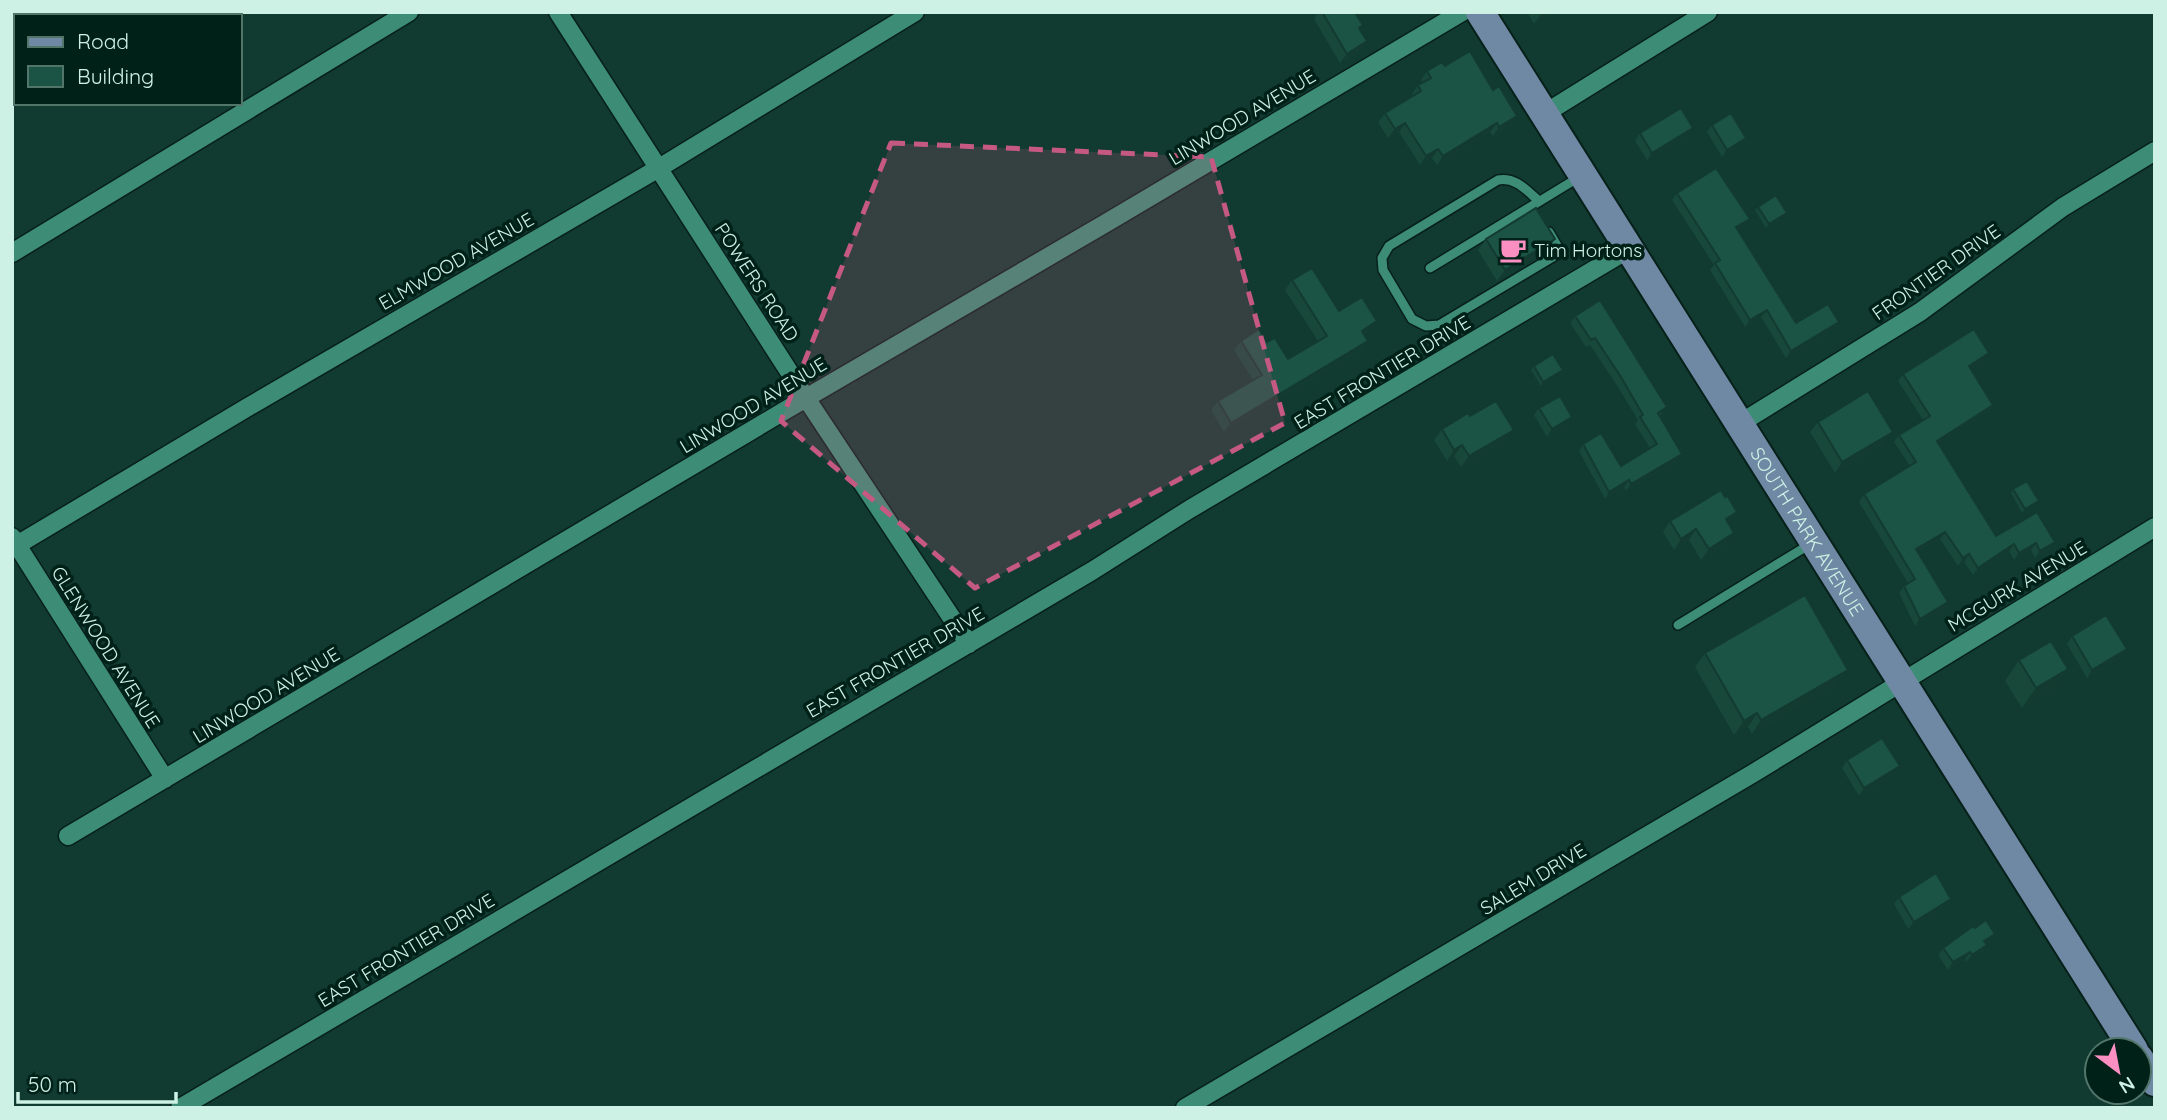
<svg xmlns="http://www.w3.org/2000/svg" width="2167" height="1120" font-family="Quicksand,sans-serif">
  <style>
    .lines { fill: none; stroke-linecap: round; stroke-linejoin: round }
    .service-casing { stroke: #072019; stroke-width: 12 }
    .minor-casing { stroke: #072019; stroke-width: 21 }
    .primary-casing { stroke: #072019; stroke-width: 32 }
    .service { stroke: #3d8c75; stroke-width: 9 }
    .minor { stroke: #3d8c75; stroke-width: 18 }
    .primary { stroke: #6f88a4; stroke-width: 28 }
    .wall { fill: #17483a }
    .shaded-wall { fill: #133b30 }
    .building { fill: #1b5444; stroke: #133b30; stroke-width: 2 }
    .marked { fill: #c55984; fill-opacity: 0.2; stroke: #c55984; stroke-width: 5; stroke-dasharray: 14 9; stroke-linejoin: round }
    .labels { text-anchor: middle; stroke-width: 7; stroke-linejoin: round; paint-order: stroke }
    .street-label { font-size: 19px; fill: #cdf2e5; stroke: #002118 }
    .poi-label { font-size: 19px; fill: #cdf2e5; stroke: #002118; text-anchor: start }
  </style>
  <rect width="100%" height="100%" fill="#113b30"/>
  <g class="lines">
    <g class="service-casing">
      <path id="service" d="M 78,16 L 84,12
        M 12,55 L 16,53
        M 1539,201 C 1526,190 1516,177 1498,180 L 1389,246 L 1382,258 L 1383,270 L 1412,319 L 1426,326 L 1439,325 L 1553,257 L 1558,247 L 1549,232
        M 1430,268 L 1581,176
        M 1678,625 L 1812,543"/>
    </g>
    <g class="minor-casing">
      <path id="minor" d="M 558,12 L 806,398 L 969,644
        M 1544,114 L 1708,12
        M 12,253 L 409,12
        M 1739,424 L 1920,312 L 2063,207 L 2155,151
        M 12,537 L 165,779
        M 17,545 L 248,407 L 659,168 L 915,12
        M 68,836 L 806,398 L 1106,223 L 1462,12
        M 180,1108 L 1092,571 L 1190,509 L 1629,249
        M 1185,1108 L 1752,774 L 2155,527"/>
    </g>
    <g class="primary-casing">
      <g id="primary">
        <path id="s1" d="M 1480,12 L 2134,1050"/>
        <path d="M 2139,1058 L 2155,1082"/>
      </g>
    </g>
    <use href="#service" class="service"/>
    <use href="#minor" class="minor"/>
    <use href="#primary" class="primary"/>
  </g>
  <path class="wall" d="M 1318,12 L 1369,12 L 1358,18 L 1360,29 L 1367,41 L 1360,51 L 1340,63 L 1314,19 Z
    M 1527,12 L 1554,12 L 1534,24 Z
    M 1445,66 L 1493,90 L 1517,116 L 1511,125 L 1493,136 L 1490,132 L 1437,165 L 1432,158 L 1420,165 L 1399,132 L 1388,138 L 1378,122 L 1385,113 L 1413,96 L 1412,94 L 1418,85 L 1423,83 L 1421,80 L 1427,71 Z
    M 1712,125 L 1746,138 L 1741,145 L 1722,157 L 1707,132 Z
    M 1640,133 L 1688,135 L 1647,160 L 1635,141 Z
    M 1677,193 L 1745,226 L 1738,230 L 1796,323 L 1839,322 L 1833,330 L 1786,358 L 1761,317 L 1745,327 L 1710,270 L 1714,265 L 1672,200 Z
    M 1758,207 L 1784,217 L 1766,228 L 1755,210 Z
    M 1486,239 L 1555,239 L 1547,250 L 1497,281 L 1478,250 Z
    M 1292,280 L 1339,311 L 1377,321 L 1371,330 L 1364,334 L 1368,341 L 1362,350 L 1224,432 L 1211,410 L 1218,401 L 1253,380 L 1234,350 L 1241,341 L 1267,342 L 1288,359 L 1318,341 L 1285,290 Z
    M 1575,316 L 1662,414 L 1659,416 L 1682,454 L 1677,461 L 1626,491 L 1624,487 L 1605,499 L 1579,451 L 1583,444 L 1621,466 L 1650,448 L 1635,424 L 1638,420 L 1616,384 L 1590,345 L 1586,347 L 1570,323 Z
    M 1984,361 L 1971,369 L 1993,405 L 1988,412 L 1939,443 L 1996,536 L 2037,512 L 2050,549 L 2035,558 L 2031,550 L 2014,560 L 2009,551 L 1973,575 L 1964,562 L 1958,566 L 1940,539 L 1918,552 L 1948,602 L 1943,609 L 1915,626 L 1899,593 L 1904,586 L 1908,583 L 1859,502 L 1864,494 L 1910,466 L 1894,442 L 1899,435 L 1923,420 L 1898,381 L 1903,374 Z
    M 1534,366 L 1563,370 L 1561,374 L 1541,386 L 1531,370 Z
    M 1539,408 L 1572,417 L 1567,424 L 1547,437 L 1534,415 Z
    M 1470,416 L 1506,441 L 1461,467 L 1454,456 L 1447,461 L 1434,440 L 1442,429 Z
    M 1818,422 L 1885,443 L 1835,473 L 1810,432 Z
    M 2013,489 L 2036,505 L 2022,513 L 2011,493 Z
    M 1725,497 L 1737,512 L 1728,524 L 1727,544 L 1701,560 L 1689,540 L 1674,550 L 1663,532 L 1670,521 Z
    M 2072,636 L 2127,649 L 2122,656 L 2087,678 L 2067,644 Z
    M 1705,653 L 1838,684 L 1752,734 L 1748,727 L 1734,735 L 1695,667 Z
    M 2019,660 L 2054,689 L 2022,708 L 2005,681 Z
    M 1847,760 L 1900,766 L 1894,774 L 1859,796 L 1842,768 Z
    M 1899,897 L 1951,899 L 1946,906 L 1908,929 L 1894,904 Z
    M 1975,928 L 1990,941 L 1986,944 L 1987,945 L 1982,952 L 1966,962 L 1965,959 L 1948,970 L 1938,955 L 1943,948 Z"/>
  <path class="shaded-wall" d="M 1359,12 L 1369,12 L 1349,24 L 1356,14 Z
    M 1543,12 L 1554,12 L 1534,24 L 1542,13 Z
    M 1367,41 L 1360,51 L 1340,63 L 1347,54 Z
    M 1517,116 L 1511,125 L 1493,136 L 1499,127 Z
    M 1405,123 L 1399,132 L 1388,138 L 1395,129 Z
    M 1497,123 L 1490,132 L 1437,165 L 1443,156 Z
    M 1693,128 L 1688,135 L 1647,160 L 1652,153 Z
    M 1746,138 L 1741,145 L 1722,157 L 1727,150 Z
    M 1438,149 L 1432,158 L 1420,165 L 1426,156 Z
    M 1787,213 L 1784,217 L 1766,228 L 1769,224 Z
    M 1750,219 L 1745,226 L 1731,235 L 1736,227 Z
    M 1555,239 L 1547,250 L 1497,281 L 1505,270 Z
    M 1767,310 L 1761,317 L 1745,327 L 1750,320 Z
    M 1377,321 L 1371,330 L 1355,340 L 1362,331 Z
    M 1839,322 L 1833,330 L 1786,358 L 1791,351 Z
    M 1368,341 L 1362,350 L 1224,432 L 1231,423 Z
    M 1989,353 L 1984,361 L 1964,373 L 1969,366 Z
    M 1563,370 L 1561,374 L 1541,386 L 1543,382 Z
    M 1993,405 L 1988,412 L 1932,448 L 1937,441 Z
    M 1572,417 L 1567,424 L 1547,437 L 1552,429 Z
    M 1514,430 L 1506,441 L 1461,467 L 1469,456 Z
    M 1893,432 L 1885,443 L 1835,473 L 1842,462 Z
    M 1462,445 L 1454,456 L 1447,461 L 1454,450 Z
    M 1682,454 L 1677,461 L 1626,491 L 1631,484 Z
    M 1629,480 L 1624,487 L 1605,499 L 1609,492 Z
    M 2039,501 L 2036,505 L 2022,513 L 2025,509 Z
    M 1737,512 L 1730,523 L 1718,530 L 1726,519 Z
    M 1696,529 L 1689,540 L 1674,550 L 1681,539 Z
    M 1945,532 L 1940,539 L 1911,556 L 1916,549 Z
    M 1734,533 L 1727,544 L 1701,560 L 1709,549 Z
    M 2055,542 L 2050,549 L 2035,558 L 2040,551 Z
    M 2036,543 L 2031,550 L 2014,560 L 2019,553 Z
    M 2014,544 L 2009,551 L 1973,575 L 1978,568 Z
    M 1969,554 L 1964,562 L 1958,566 L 1963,558 Z
    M 1948,602 L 1943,609 L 1915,626 L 1920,619 Z
    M 2127,649 L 2122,656 L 2087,678 L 2092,670 Z
    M 2068,669 L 2054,689 L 2022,708 L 2036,688 Z
    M 1848,670 L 1838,684 L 1752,734 L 1761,720 Z
    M 1757,713 L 1748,727 L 1734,735 L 1744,721 Z
    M 1900,766 L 1894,774 L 1859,796 L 1864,788 Z
    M 1951,899 L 1946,906 L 1908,929 L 1914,922 Z
    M 1995,934 L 1990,941 L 1979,948 L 1984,941 Z
    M 1987,945 L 1982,952 L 1966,962 L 1972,955 Z
    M 1970,952 L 1965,959 L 1948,970 L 1953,962 Z"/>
  <path class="building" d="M 1322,12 L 1359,12 L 1356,14 L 1363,25 L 1359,28 L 1367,41 L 1347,54 Z
    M 1470,51 L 1493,90 L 1499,86 L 1517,116 L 1499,127 L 1497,123 L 1443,156 L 1438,149 L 1426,156 L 1405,123 L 1395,129 L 1385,113 L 1421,91 L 1418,85 L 1431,78 L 1427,71 L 1442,62 L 1445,66 Z
    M 1681,108 L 1693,128 L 1652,153 L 1640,133 Z
    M 1731,113 L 1746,138 L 1727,150 L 1712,125 Z
    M 1716,168 L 1750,219 L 1736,227 L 1796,323 L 1828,304 L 1839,322 L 1791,351 L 1767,310 L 1750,320 L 1715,263 L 1720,260 L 1677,193 Z
    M 1776,195 L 1787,213 L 1769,224 L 1758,207 Z
    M 1536,208 L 1555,239 L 1505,270 L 1486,239 Z
    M 1312,268 L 1339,311 L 1362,297 L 1377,321 L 1362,331 L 1368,341 L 1231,423 L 1218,401 L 1262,375 L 1241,341 L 1259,329 L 1267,342 L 1275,338 L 1288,359 L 1327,336 L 1292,280 Z
    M 1600,300 L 1667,407 L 1658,413 L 1682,454 L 1631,484 L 1629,480 L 1609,492 L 1583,444 L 1601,433 L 1621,466 L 1657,444 L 1640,417 L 1643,415 L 1621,377 L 1595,338 L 1591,340 L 1575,316 Z
    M 1974,329 L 1989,353 L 1969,366 L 1993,405 L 1937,441 L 1996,536 L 2037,512 L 2055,542 L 2040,551 L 2036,543 L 2019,553 L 2014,544 L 1978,568 L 1969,554 L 1963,558 L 1945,532 L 1916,549 L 1948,602 L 1920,619 L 1904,586 L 1915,579 L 1864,494 L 1916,462 L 1899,435 L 1930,416 L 1903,374 Z
    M 1553,354 L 1563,370 L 1543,382 L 1534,366 Z
    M 1868,391 L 1893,432 L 1842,462 L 1818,422 Z
    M 1560,396 L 1572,417 L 1552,429 L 1539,408 Z
    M 1496,401 L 1514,430 L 1469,456 L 1462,445 L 1454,450 L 1442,429 L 1468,413 L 1470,416 Z
    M 2027,481 L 2039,501 L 2025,509 L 2013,489 Z
    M 1721,490 L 1725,497 L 1727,495 L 1737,512 L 1726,519 L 1734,533 L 1709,549 L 1696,529 L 1681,539 L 1670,521 Z
    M 1805,595 L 1848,670 L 1761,720 L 1757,713 L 1744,721 L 1705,653 Z
    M 2106,615 L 2127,649 L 2092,670 L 2072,636 Z
    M 2051,641 L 2068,669 L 2036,688 L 2019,660 Z
    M 1882,738 L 1900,766 L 1864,788 L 1847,760 Z
    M 1936,873 L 1951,899 L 1914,922 L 1899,897 Z
    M 1986,920 L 1995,934 L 1984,941 L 1987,945 L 1972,955 L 1970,952 L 1953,962 L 1943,948 L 1973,926 L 1975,928 Z"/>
  <path class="marked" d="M 891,143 L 1211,157 L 1285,423 L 975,588 L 781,421 Z"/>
  <defs>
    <g id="cafe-bare" transform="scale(2.1)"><path d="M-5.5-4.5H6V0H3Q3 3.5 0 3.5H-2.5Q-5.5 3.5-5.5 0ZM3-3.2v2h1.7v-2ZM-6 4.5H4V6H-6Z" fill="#fc8fc2" stroke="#002118" stroke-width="2.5" paint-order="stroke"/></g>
  </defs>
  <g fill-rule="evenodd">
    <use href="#cafe-bare" x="1513" y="250"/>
  </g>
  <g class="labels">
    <g class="street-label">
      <text transform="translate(1242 117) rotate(-31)" y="7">LINWOOD AVENUE</text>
      <text transform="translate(456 261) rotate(-30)" y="7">ELMWOOD AVENUE</text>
      <text transform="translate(1936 272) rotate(-35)" y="7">FRONTIER DRIVE</text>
      <text transform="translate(757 282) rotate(57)" y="7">POWERS ROAD</text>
      <text transform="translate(1382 372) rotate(-31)" y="7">EAST FRONTIER DRIVE</text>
      <text transform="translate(753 405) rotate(-31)" y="7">LINWOOD AVENUE</text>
      <text dy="7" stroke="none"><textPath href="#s1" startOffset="614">SOUTH PARK AVENUE</textPath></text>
      <text transform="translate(2017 586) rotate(-31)" y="7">MCGURK AVENUE</text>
      <text transform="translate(106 647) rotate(58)" y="7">GLENWOOD AVENUE</text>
      <text transform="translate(895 662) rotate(-30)" y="7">EAST FRONTIER DRIVE</text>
      <text transform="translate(266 695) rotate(-31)" y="7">LINWOOD AVENUE</text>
      <text transform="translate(1533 879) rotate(-31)" y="7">SALEM DRIVE</text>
      <text transform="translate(406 950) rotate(-31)" y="7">EAST FRONTIER DRIVE</text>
    </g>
    <g class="poi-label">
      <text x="1534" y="257">Tim Hortons</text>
    </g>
  </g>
  <rect width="2167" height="1120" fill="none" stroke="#cdf2e5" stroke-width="28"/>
  <rect x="14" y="14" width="228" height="91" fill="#002118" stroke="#52756a" stroke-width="2"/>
  <rect x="28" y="37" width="35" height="10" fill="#6f88a4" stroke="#52756a" stroke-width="2"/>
  <text x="77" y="49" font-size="21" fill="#cdf2e5">Road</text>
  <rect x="28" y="66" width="35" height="21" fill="#1b5444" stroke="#52756a" stroke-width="2"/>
  <text x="77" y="84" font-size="21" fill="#cdf2e5">Building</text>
  <g transform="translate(2118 1071) rotate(148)"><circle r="33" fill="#002118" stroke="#52756a" stroke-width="2"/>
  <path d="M0-5L12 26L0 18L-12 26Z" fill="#fc8fc2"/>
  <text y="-10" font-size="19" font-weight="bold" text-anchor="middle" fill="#cdf2e5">N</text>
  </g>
  <path d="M18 1092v10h158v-10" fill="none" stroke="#cdf2e5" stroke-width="3.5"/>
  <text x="28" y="1092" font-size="21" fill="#cdf2e5" stroke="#002118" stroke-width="5" paint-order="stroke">50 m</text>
</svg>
